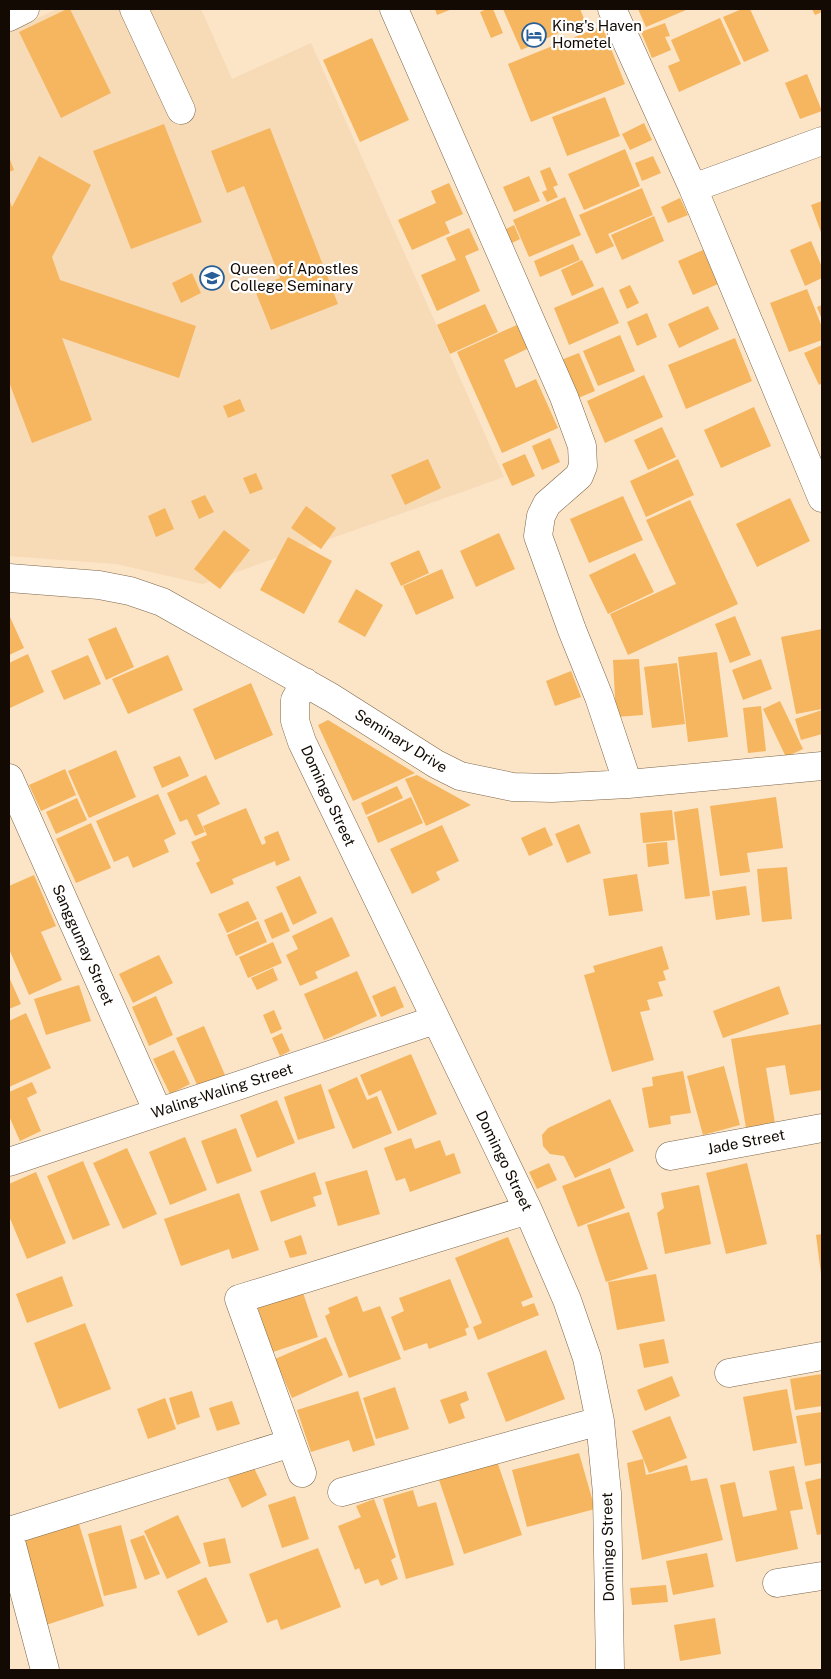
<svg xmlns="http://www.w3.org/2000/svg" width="831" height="1679" font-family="'Public Sans',sans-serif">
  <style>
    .built { fill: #f7dab6 }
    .building { fill: #f5b65f }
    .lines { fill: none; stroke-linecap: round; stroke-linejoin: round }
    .minor-casing { stroke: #7b664b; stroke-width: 29 }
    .minor { stroke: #fff; stroke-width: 28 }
    .labels { text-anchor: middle; stroke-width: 4.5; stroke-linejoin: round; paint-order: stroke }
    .poi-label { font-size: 15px; fill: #120a03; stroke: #fff; text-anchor: start }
    .street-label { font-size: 15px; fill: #120a03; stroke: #fff }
  </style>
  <rect width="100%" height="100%" fill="#fce4c6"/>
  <path class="built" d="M 57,9 L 201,9 L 232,79 L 311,43 L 504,477 L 203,584 L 116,564 L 9,556 L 9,32 Z"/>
  <path class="building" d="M 67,9 L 70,9 L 111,93 L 61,118 L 19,32 Z
    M 435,9 L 452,9 L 437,15 Z
    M 487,9 L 493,9 L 503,33 L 491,38 L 480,12 Z
    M 503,9 L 580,9 L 585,21 L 521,50 Z
    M 638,9 L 685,9 L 686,10 L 646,27 Z
    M 742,9 L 750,9 L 769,51 L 744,62 L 723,17 Z
    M 812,9 L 822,9 L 822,12 L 815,15 Z
    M 720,18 L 741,64 L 679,92 L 668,66 L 680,61 L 671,40 Z
    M 665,23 L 670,36 L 665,37 L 671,50 L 652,58 L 641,32 Z
    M 602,26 L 625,84 L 531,122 L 508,64 Z
    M 372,38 L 409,120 L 360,142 L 323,60 Z
    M 807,74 L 822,111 L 800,119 L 785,83 Z
    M 605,97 L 620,136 L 567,156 L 552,117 Z
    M 644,123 L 652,140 L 630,150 L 622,134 Z
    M 164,124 L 202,222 L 131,249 L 93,151 Z
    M 270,128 L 338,304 L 271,330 L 254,288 L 280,278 L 244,186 L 227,193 L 211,151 Z
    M 625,149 L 640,186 L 584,210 L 568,174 Z
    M 39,156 L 91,185 L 52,257 L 60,280 L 196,326 L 179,378 L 62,338 L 92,420 L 32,443 L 9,382 L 9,199 L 12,207 Z
    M 653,156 L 661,173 L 642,181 L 635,163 Z
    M 9,157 L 14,170 L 9,172 Z
    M 550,167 L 558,185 L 553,187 L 558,197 L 547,202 L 542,192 L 547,190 L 540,171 Z
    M 529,176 L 540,201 L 514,212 L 503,187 Z
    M 449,183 L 463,214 L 445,222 L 450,233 L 412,250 L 398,220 L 436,203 L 431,191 Z
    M 642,188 L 653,215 L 608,234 L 614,246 L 596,254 L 579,215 Z
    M 565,197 L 581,235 L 529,257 L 513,220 Z
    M 680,198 L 688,215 L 668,223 L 661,207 Z
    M 822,201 L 822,235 L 811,205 Z
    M 654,216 L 664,241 L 622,260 L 611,235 Z
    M 514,225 L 520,239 L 510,244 L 504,230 Z
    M 469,228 L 479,250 L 465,256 L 480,291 L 437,311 L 421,275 L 456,260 L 446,238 Z
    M 811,241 L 822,267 L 822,278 L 805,286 L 790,250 Z
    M 573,244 L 580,260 L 540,277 L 534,261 Z
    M 703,250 L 718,284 L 693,295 L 678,261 Z
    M 582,260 L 594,286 L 572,296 L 561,270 Z
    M 192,273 L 201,293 L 181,303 L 172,283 Z
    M 630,285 L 639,303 L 627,309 L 619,290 Z
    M 603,287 L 619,323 L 569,345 L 554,308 Z
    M 807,289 L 822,327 L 822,340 L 789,352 L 770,303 Z
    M 485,304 L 498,332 L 450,354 L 437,325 Z
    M 822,305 L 822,320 L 817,307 Z
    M 708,306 L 719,329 L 679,348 L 668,324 Z
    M 647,313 L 657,337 L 637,346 L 627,322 Z
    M 519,324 L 529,348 L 504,360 L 516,388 L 536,379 L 558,428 L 502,453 L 457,352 Z
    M 620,335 L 635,371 L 598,386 L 583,351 Z
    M 735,338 L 752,381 L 686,409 L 668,365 Z
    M 822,345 L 822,383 L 819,385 L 804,353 Z
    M 579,353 L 595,391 L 578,398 L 561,360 Z
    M 644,375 L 663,417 L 605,443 L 587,401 Z
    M 240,399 L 245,411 L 228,418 L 223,406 Z
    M 754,407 L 771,446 L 721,468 L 704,430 Z
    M 662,427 L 676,457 L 648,470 L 634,440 Z
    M 550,438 L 560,462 L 542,470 L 532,446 Z
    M 525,454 L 535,476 L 512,486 L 502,464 Z
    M 428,459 L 441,488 L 405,505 L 391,475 Z
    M 678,459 L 694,495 L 646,517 L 630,481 Z
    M 256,473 L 263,489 L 250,494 L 243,478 Z
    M 205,495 L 214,512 L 199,519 L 191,501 Z
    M 623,496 L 643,540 L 589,563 L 570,519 Z
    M 790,498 L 810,541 L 757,567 L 736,524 Z
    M 690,500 L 738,604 L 628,655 L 610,614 L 676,584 L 646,520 Z
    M 306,506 L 336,528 L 321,549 L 291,528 Z
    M 165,508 L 174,529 L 156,537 L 148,516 Z
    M 224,530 L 250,550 L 220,589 L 194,569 Z
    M 499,533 L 515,569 L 476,587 L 460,551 Z
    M 288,537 L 332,561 L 304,614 L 260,590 Z
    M 419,550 L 429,573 L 401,586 L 390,563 Z
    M 635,553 L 654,592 L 608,614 L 589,575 Z
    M 442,569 L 454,598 L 416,615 L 403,586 Z
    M 356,589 L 383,605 L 365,637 L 338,622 Z
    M 735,616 L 751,655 L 730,663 L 715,624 Z
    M 10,617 L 24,648 L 9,655 L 9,618 Z
    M 116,627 L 134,667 L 106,680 L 88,639 Z
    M 822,629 L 822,709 L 796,714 L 781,637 Z
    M 717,652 L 728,737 L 688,742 L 678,657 Z
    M 28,654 L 44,692 L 10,708 L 9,663 Z
    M 88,655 L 101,684 L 64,700 L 51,671 Z
    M 168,655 L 183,690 L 128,714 L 112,679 Z
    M 639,659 L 643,715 L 616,717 L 613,660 Z
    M 761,659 L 772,689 L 743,700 L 732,670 Z
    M 677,663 L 685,724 L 652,728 L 644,667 Z
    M 571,671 L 581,697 L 555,706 L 546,681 Z
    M 251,683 L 273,735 L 215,760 L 193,709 Z
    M 780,701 L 803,749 L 786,757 L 763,709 Z
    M 761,706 L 766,751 L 748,753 L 743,708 Z
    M 822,710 L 822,734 L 801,740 L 795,719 Z
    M 328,720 L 415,773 L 353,801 L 318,725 Z
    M 116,750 L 136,797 L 89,818 L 68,771 Z
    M 180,756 L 189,776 L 162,788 L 153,767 Z
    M 65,769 L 76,795 L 41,811 L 29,785 Z
    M 206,775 L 220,804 L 197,815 L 205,832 L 195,836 L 187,819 L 180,822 L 167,793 Z
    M 417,775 L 471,805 L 426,826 L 405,779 Z
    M 397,786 L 403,798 L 366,815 L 361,803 Z
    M 158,794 L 176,834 L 164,840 L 169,852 L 133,868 L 128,856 L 114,862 L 96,821 Z
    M 411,797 L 423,823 L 378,843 L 367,817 Z
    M 776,797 L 783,848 L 747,853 L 750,872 L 720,876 L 710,806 Z
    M 77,798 L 87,820 L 56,834 L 46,812 Z
    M 246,808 L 262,845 L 266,843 L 264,837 L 278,831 L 290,860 L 276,866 L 275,861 L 232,879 L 234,884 L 211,894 L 196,863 L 200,861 L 191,842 L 207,835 L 203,826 Z
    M 698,808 L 710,896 L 685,899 L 674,812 Z
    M 672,810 L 675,840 L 643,843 L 640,813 Z
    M 91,823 L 111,868 L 76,883 L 56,839 Z
    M 579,824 L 591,853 L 567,863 L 555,834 Z
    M 442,825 L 459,861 L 436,872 L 440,880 L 412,894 L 390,849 Z
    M 545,827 L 553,845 L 529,856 L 521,838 Z
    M 667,842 L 669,864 L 648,867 L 646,844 Z
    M 787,867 L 792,919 L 762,922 L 757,869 Z
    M 637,874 L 643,911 L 609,916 L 603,879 Z
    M 34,875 L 56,926 L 41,932 L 62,980 L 29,995 L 9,949 L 9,886 Z
    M 300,876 L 317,913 L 293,925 L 276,887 Z
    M 746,886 L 750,915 L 716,920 L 712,891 Z
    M 248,901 L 257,919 L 227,933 L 218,914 Z
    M 282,912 L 290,931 L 272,939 L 264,920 Z
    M 332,917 L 350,956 L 315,972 L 318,978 L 300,986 L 286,955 L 298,949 L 292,936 Z
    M 258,921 L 267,942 L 236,956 L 227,935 Z
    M 273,942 L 282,963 L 248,978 L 239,957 Z
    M 662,946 L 669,969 L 663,971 L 666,980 L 658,982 L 663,996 L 647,1000 L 650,1010 L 640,1012 L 654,1060 L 612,1072 L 584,975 L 595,972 L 593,966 Z
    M 159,955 L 173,983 L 133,1003 L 119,974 Z
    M 273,968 L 278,980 L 257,990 L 251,978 Z
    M 357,971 L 377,1016 L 324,1040 L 304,994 Z
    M 9,977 L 21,1004 L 9,1009 Z
    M 79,985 L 91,1021 L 46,1035 L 34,999 Z
    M 395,986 L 404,1007 L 381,1017 L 372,996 Z
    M 779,986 L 789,1014 L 723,1038 L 713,1011 Z
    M 156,996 L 173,1035 L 149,1046 L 132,1007 Z
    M 274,1010 L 282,1029 L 271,1034 L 263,1015 Z
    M 26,1013 L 51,1068 L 9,1087 L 9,1021 Z
    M 822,1024 L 822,1090 L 790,1095 L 785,1065 L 766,1068 L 775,1123 L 746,1128 L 731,1039 Z
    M 204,1026 L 225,1075 L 198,1087 L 176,1038 Z
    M 282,1033 L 290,1051 L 280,1056 L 272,1038 Z
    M 174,1050 L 190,1084 L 170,1094 L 153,1059 Z
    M 411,1054 L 437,1114 L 398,1131 L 381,1090 L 369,1096 L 360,1075 Z
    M 724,1066 L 740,1125 L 703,1135 L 687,1076 Z
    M 683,1071 L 691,1113 L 670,1116 L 671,1124 L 649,1128 L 642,1088 L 653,1086 L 652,1077 Z
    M 357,1077 L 367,1100 L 377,1096 L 392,1133 L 353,1149 L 328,1090 Z
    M 32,1082 L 37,1093 L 27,1098 L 41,1131 L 20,1141 L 9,1116 L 9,1092 Z
    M 321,1084 L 335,1128 L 298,1140 L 284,1097 Z
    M 610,1099 L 634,1151 L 575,1178 L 564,1156 L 550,1154 L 543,1146 L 542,1135 L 548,1128 Z
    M 277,1100 L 295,1143 L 257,1158 L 240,1115 Z
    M 236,1128 L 252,1171 L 217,1184 L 201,1141 Z
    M 185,1137 L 207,1190 L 170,1205 L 149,1152 Z
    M 411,1138 L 415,1149 L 440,1140 L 446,1156 L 454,1153 L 461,1173 L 410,1192 L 405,1178 L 396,1181 L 384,1148 Z
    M 127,1148 L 157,1214 L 123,1229 L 93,1163 Z
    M 83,1161 L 110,1225 L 73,1240 L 47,1176 Z
    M 549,1163 L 557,1180 L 537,1189 L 529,1172 Z
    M 747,1163 L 767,1244 L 726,1254 L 706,1173 Z
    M 610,1168 L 625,1208 L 578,1227 L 562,1186 Z
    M 367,1170 L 380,1214 L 338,1226 L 325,1182 Z
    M 36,1172 L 66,1243 L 27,1259 L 9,1216 L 9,1184 Z
    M 315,1172 L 322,1194 L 313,1197 L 316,1206 L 271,1222 L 260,1191 Z
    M 699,1185 L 711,1244 L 665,1254 L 657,1213 L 664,1208 L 661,1193 Z
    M 239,1193 L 259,1250 L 232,1259 L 229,1249 L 181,1266 L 164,1219 Z
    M 629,1212 L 648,1269 L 606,1282 L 587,1225 Z
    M 822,1234 L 822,1274 L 821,1274 L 816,1235 Z
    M 301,1235 L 307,1254 L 290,1258 L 284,1241 Z
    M 508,1237 L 533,1297 L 521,1302 L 523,1307 L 534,1303 L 539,1315 L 478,1340 L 473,1327 L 482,1323 L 455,1258 Z
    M 656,1274 L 665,1321 L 617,1330 L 608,1282 Z
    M 62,1276 L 73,1306 L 27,1323 L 16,1294 Z
    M 450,1279 L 469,1327 L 465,1329 L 467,1335 L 429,1349 L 427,1343 L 404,1351 L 391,1317 L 404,1311 L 399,1298 Z
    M 301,1287 L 318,1337 L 273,1352 L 256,1303 Z
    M 357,1296 L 363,1312 L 380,1306 L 401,1359 L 349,1378 L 325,1316 L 330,1313 L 328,1308 Z
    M 85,1323 L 111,1389 L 59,1409 L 34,1343 Z
    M 326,1337 L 343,1375 L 292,1398 L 275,1359 Z
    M 664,1339 L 669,1363 L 644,1368 L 639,1344 Z
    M 546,1350 L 565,1399 L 506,1422 L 487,1373 Z
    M 822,1374 L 822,1406 L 795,1410 L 790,1379 Z
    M 672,1376 L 680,1396 L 645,1411 L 637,1390 Z
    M 395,1387 L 409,1429 L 376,1439 L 363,1398 Z
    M 787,1389 L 797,1443 L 753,1451 L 743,1397 Z
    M 192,1391 L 200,1417 L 177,1425 L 169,1398 Z
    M 358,1391 L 375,1445 L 353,1452 L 349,1440 L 311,1452 L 297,1410 Z
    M 466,1391 L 469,1400 L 460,1404 L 465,1418 L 449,1424 L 440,1400 Z
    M 165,1398 L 176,1429 L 148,1439 L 137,1409 Z
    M 232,1401 L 240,1424 L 217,1431 L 209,1408 Z
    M 822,1412 L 822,1463 L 805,1466 L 796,1416 Z
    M 670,1416 L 687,1458 L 649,1473 L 632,1431 Z
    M 579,1453 L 595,1509 L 527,1527 L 512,1470 Z
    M 643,1459 L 646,1475 L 687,1465 L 691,1481 L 707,1478 L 723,1540 L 642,1560 L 627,1463 Z
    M 497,1461 L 522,1535 L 464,1554 L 439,1480 Z
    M 253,1466 L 267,1495 L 242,1508 L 228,1478 Z
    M 794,1466 L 803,1509 L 790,1511 L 798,1549 L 736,1562 L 720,1485 L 735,1482 L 743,1517 L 777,1510 L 769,1471 Z
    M 822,1478 L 822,1534 L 817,1535 L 805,1482 Z
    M 413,1490 L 418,1507 L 436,1502 L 454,1565 L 406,1579 L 383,1499 Z
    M 295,1496 L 309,1539 L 282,1548 L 268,1505 Z
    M 374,1499 L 396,1557 L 391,1560 L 398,1579 L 381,1586 L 378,1579 L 365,1584 L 359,1568 L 355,1570 L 338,1526 L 361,1517 L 356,1506 Z
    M 178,1515 L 201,1563 L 167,1579 L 144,1531 Z
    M 79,1524 L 104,1606 L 43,1626 L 23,1541 Z
    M 121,1525 L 137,1588 L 104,1596 L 88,1534 Z
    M 144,1535 L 160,1574 L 145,1580 L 130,1540 Z
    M 225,1538 L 231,1563 L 209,1567 L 203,1543 Z
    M 318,1548 L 341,1607 L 281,1630 L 277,1619 L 267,1623 L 249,1574 Z
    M 707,1553 L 714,1587 L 673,1595 L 666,1561 Z
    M 206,1577 L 228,1622 L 198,1636 L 177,1591 Z
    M 666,1585 L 668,1602 L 632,1605 L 630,1588 Z
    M 715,1618 L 721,1654 L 680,1661 L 674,1625 Z"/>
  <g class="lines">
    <g class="minor-casing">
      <path id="minor" d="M 134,9 L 181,110
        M 394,9 L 564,397 L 582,446 L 583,466 L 579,476 L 547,504 L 541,516 L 538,536 L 572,630 L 599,697 L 628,784
        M 612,9 L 693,188 L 822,498
        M 9,17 L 25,9
        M 693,188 L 822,141
        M 9,578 L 99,585 L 130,591 L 162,602 L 332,698 L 436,764 L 460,776 L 513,787 L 552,788 L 628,784 L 822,766
        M 305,682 L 295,700 L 295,721 L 302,742 L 528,1210 L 567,1300 L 587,1358 L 600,1421 L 607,1493 L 610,1670
        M 9,778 L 158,1112
        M 670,1156 L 822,1128
        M 9,1162 L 435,1020
        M 729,1373 L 822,1356
        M 302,1473 L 239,1299 L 528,1210
        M 342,1492 L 600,1421
        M 9,1531 L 291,1443
        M 9,1534 L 45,1670
        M 777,1583 L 822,1576"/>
    </g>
    <use href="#minor" class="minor"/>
  </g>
  <defs>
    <g id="hotel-ring" transform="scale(1.25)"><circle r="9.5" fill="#fff" stroke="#285f98" stroke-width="1.5"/><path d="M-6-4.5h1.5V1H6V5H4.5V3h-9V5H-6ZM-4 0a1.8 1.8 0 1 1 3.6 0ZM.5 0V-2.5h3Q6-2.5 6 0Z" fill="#285f98"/></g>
    <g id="university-ring" transform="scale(1.25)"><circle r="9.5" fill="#fff" stroke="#285f98" stroke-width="1.5"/><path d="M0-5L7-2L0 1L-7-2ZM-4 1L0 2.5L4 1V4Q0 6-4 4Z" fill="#285f98"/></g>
  </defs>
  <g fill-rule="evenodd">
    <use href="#hotel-ring" x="534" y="35"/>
    <use href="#university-ring" x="212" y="278"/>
  </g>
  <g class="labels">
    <g class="poi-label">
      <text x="552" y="31">King's Haven<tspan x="552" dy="17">Hometel</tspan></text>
      <text x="230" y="274">Queen of Apostles<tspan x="230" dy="17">College Seminary</tspan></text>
    </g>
    <g class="street-label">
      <text transform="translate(401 741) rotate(32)" y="5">Seminary Drive</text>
      <text transform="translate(328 796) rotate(65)" y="5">Domingo Street</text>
      <text transform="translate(83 945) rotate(66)" y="5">Sanggumay Street</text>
      <text transform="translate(222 1091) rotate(-18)" y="5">Waling-Waling Street</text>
      <text transform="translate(746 1142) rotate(-11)" y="5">Jade Street</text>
      <text transform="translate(504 1161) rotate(64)" y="5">Domingo Street</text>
      <text transform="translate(608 1547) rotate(-91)" y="5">Domingo Street</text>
    </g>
  </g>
  <rect width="831" height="1679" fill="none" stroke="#120a03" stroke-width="20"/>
</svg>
